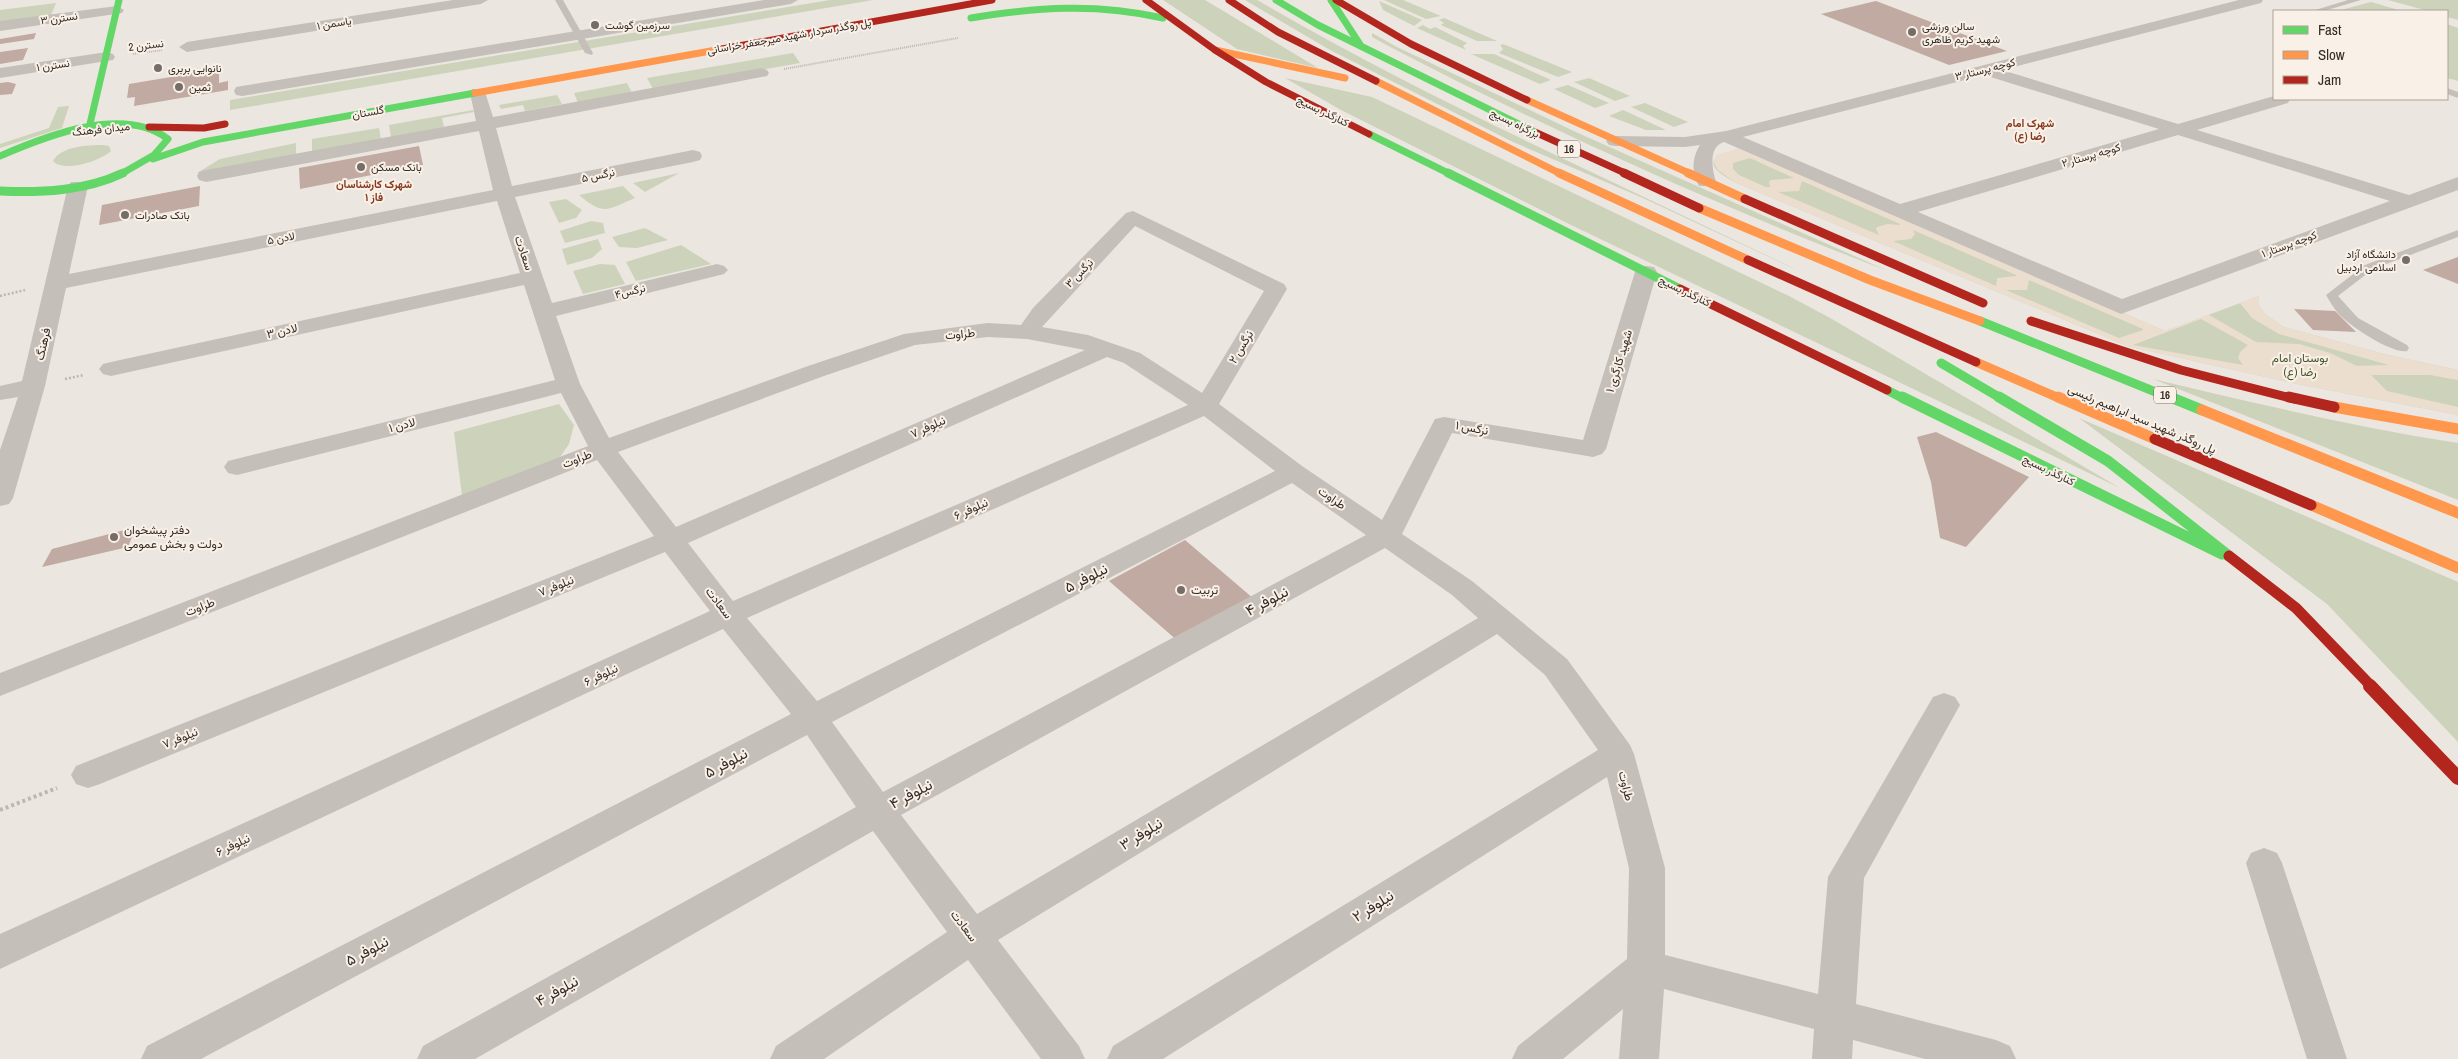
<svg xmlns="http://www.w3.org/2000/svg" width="2458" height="1059" font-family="'Archivo Narrow',Vazirmatn,sans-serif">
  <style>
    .green { fill: #cdd2ba }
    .plaza { fill: #ebdecf; fill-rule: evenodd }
    .building { fill: #c0aaa1 }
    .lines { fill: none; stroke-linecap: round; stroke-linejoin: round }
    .path-far2 { stroke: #beb7b1; stroke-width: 2; stroke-dasharray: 1 1; stroke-linecap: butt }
    .path-far1 { stroke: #beb7b1; stroke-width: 2.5; stroke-dasharray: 2 2; stroke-linecap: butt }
    .path { stroke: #beb7b1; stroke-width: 4; stroke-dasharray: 3 3; stroke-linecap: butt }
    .lane { fill: #c5bfb9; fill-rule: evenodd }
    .street { fill: #c5bfb9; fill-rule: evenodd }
    .fast-far2 { stroke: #63d668; stroke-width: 7 }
    .fast-far1 { stroke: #63d668; stroke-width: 9 }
    .fast { stroke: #63d668; stroke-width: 11 }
    .slow-far2 { stroke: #ff974d; stroke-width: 7 }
    .slow-far1 { stroke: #ff974d; stroke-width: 9 }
    .slow { stroke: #ff974d; stroke-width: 11 }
    .jam-far3 { stroke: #b3261e; stroke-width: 7 }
    .jam-far2 { stroke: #b3261e; stroke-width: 9 }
    .jam-far1 { stroke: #b3261e; stroke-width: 11 }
    .jam { stroke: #b3261e; stroke-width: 14 }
    .poi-dot { fill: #766d68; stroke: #f9f1e7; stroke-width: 2 }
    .labels { text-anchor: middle; stroke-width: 4; stroke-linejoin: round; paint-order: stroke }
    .far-street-label { font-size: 11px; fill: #362c27; stroke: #f9f1e7 }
    .far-poi-label { font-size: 11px; fill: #362c27; stroke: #f9f1e7; text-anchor: start }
    .far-neighbourhood-label { font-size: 11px; font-weight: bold; fill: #86391f; stroke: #f9f1e7 }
    .shield { fill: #f9f1e7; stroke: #706761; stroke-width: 1 }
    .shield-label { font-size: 11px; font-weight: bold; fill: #362c27 }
    .street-label { font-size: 12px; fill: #362c27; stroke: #f9f1e7 }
    .park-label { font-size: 12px; fill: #45542b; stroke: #f9f1e7 }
    .poi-label { font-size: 12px; fill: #362c27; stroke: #f9f1e7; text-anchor: start }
    .near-street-label { font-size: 15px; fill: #362c27; stroke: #f9f1e7 }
  </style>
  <rect width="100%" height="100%" fill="#ece6e0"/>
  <path class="green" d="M 830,0 L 873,0 L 230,110 L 230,100 Z
    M 1163,0 L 1205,0 L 1318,68 L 1237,49 Z
    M 1245,0 L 1257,0 C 1431,102 1617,182 1799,271 L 1643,198 L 1513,142 L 1330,50 Z
    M 1384,0 L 1403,0 L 1441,16 L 1426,19 Z
    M 2388,0 L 2458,0 L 2458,20 L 2447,17 L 2447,11 L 2428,11 Z
    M 1379,1 L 1422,20 L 1414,26 L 1383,10 Z
    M 2371,2 L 2402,11 L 2337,11 Z
    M 56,3 L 51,15 L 0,22 L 0,10 Z
    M 1444,18 L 1497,41 L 1477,41 L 1441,25 L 1444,23 L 1439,20 Z
    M 2447,24 L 2458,28 L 2458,81 L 2447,78 Z
    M 1423,25 L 1430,29 L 1435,27 L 1467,43 L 1463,46 L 1466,50 L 1417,28 Z
    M 1372,33 L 1397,47 L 1578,133 L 1888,271 C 1720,207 1554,132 1394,49 L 1372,37 Z
    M 1503,44 L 1572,72 L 1558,77 L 1499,53 L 1503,49 L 1500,45 Z
    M 793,53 L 800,63 L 653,89 L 647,78 Z
    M 1471,54 L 1494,54 L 1551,80 L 1540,84 Z
    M 1285,78 L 1372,97 L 1789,296 L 1832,319 L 2120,488 L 1569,224 L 1341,110 Z
    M 1589,78 L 1630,96 L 1615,101 L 1574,82 Z
    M 627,83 L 632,93 L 578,103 L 574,93 Z
    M 1568,85 L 1609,103 L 1595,108 L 1554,89 Z
    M 557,95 L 562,104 L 525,111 L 523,105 L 501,109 L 499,105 Z
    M 1645,103 L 1688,122 L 1674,127 L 1631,107 Z
    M 69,106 L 62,128 L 0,148 L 0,144 L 49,128 L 58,107 Z
    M 473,110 L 474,112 L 442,118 L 444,127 L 391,137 L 389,125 Z
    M 1623,110 L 1666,130 L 1646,130 L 1609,116 Z
    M 379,128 L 381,140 L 312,152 L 312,139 Z
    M 296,143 L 296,154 L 197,173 L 220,159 Z
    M 103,145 L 109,146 L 111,151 C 101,161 63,173 53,161 C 61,146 88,145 103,145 Z
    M 1741,148 L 2165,331 L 2259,296 L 2258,304 L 2265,314 L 2284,327 L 2388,355 L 2458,370 L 2458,415 L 2297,384 L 2127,346 L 1734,182 C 1700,163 1712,156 1741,148 Z
    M 679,173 L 645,192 L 633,183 Z
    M 623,186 L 635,198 C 607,210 604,216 579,195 Z
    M 566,199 L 582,210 L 576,218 L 559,223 L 549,202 Z
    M 591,221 L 603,223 L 605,233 L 565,243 L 560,231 Z
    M 645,228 L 668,240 L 637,248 L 619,247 L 612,237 Z
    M 598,239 L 602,249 L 592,258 L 567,265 L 562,249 Z
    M 681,245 L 711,264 L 636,281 L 626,262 Z
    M 600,264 L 615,265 L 625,284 L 583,294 L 573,271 Z
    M 2153,379 C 2254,403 2355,427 2458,443 L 2458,500 Z
    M 559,404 L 574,425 L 569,444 L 560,457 L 462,496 L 454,432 Z
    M 2079,418 L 2458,582 L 2458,742 L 2327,604 Z"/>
  <path class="plaza" d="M 1741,148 L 2165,331 L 2259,296 L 2258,304 L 2265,314 L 2284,327 L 2388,355 L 2458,370 L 2458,380 L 2430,375 L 2371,375 L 2387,391 L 2458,407 L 2458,415 L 2297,384 L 2127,346 L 1734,182 L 1718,170 L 1714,163 L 1715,157 L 1719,154 ZM 1750,158 L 1794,178 L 1771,180 L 1769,182 L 1770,187 L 1766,187 L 1739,175 L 1733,169 L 1733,163 ZM 1802,181 L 1900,224 L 1900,225 L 1888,224 L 1877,227 L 1876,229 L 1879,235 L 1778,192 L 1799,191 ZM 1913,230 L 2016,275 L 2016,276 L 1997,278 L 1996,286 L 1893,241 L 1911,239 L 1915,234 ZM 2029,280 L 2143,329 L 2143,330 L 2119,338 L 2006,290 L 2027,290 ZM 2240,303 L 2252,318 L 2279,334 L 2389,365 L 2357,366 L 2330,353 L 2299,344 L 2256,342 L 2209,315 ZM 2201,319 L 2248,345 L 2240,352 L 2238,358 L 2243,365 L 2133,345 Z"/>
  <path class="building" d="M 1876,1 L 2007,51 L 1949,65 L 1821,14 Z
    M 36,33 L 34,39 L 0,44 L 0,39 Z
    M 28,48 L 23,60 L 0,64 L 0,52 Z
    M 219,69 L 219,83 L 228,81 L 228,90 L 134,106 L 135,97 L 127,98 L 129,84 Z
    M 8,82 L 16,84 L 12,94 L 0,95 L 0,83 Z
    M 419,146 L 423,165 L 300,189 L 299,168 Z
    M 200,186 L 199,206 L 99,225 L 102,205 Z
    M 2458,257 L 2458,284 L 2423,270 Z
    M 2294,309 L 2335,311 L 2356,332 L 2313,330 Z
    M 1936,432 L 2029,477 L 1966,547 L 1940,538 L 1931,482 L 1917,437 Z
    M 136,527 L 128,547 L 42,567 L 52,549 Z
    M 1185,540 L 1254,599 L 1179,642 L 1109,581 Z"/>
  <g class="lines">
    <path class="path-far2" d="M 133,54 L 162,50
      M 784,69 L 958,38"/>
    <path class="path-far1" d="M 0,296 L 25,290
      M 65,379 L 84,375"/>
    <path class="path" d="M 0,810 L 57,788"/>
    <path class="lane" d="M 555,0 L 563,0 L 593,53 L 592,55 L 585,53 Z
      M 2348,0 L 2361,0 L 2324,11 L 2312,11 Z
      M 2447,88 L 2458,92 L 2458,98 L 2447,94 Z
      M 2458,230 L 2458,237 L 2373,269 L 2338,296 L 2358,318 L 2407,345 L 2409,348 L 2407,351 C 2393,354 2353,328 2342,317 C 2335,311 2331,303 2326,295 L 2365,265 Z"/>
    <path class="street" d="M 453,0 L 488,0 L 481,4 L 187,52 L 179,47 L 187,42 Z
      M 764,0 L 798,0 L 791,4 L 242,96 L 236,95 L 234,91 L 236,87 L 242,86 Z
      M 2239,0 L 2263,0 L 2261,3 L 2002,70 L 2178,124 L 2274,96 L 2274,99 L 2290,99 L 2288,103 L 2197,130 L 2409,195 L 2458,177 L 2458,190 L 2121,314 L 1724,142 C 1708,147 1712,169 1716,182 L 1713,186 L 1699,186 C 1691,174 1692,157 1700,145 L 1685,147 L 1615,146 L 1609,145 L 1606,141 L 1609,137 L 1615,136 L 1685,137 L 1726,131 ZM 1984,75 L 2159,129 L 1900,204 L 1743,137 ZM 2178,135 L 2390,201 L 2122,299 L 1918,212 Z
      M 117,6 L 124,10 L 122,13 L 0,31 L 0,21 Z
      M 107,52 L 113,54 L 115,57 L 113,60 L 0,78 L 0,68 Z
      M 761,68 L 767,70 L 769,73 L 767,76 L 496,128 L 512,186 L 693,150 L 700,152 L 702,156 L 700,160 L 693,162 L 515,197 L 552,303 L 717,264 L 724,266 L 728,270 L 724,274 L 556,316 L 580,384 L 609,438 L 808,366 L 904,334 L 988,323 L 1021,325 L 1033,308 L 1126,213 L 1133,211 L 1284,284 L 1287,289 L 1219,404 L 1302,466 L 1382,520 L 1435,419 L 1444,417 L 1583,440 L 1635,272 L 1638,267 L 1646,266 L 1654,267 L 1657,272 L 1606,449 L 1602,454 L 1593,457 L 1452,433 L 1402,534 L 1472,581 L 1567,659 L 1630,745 L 1634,754 L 1665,868 L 1665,955 L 1818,994 L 1828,877 L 1933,697 L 1944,693 L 1955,697 L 1960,705 L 1864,878 L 1856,1004 L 1996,1040 L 2010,1046 L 2016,1059 L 1925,1059 L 1853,1040 L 1852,1059 L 1812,1059 L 1814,1029 L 1664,989 L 1659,1059 L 1619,1059 L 1623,1009 L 1563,1059 L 1512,1059 L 1518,1046 L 1627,959 L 1629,868 L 1607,777 L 1163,1059 L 1107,1059 L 1113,1046 L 1598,750 L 1545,675 L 1497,634 L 998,940 L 1079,1046 L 1085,1059 L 1041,1059 L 968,960 L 824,1059 L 770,1059 L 776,1046 L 947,932 L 873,831 L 475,1059 L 417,1059 L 423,1046 L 856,807 L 807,735 L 201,1059 L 141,1059 L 147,1046 L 791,714 L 723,629 L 0,969 L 0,934 L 710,611 L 665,552 L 100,784 L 88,788 L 76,784 L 71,775 L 76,766 L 654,536 L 597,460 L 0,696 L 0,673 L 588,446 L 561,393 L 237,475 L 228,473 L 224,467 L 228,461 L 555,380 L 524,285 L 111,376 L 103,374 L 99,369 L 103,364 L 111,362 L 520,273 L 497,201 L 66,288 L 45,386 L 13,498 L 9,504 L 0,506 L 0,450 L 18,397 L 0,400 L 0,386 L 22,381 L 68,186 L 71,182 L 85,182 L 88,186 L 69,274 L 493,190 L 479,131 L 206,182 L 199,180 L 197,176 L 199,172 L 206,170 L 476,121 L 470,93 L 472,89 L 484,89 L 493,117 ZM 1135,226 L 1264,291 L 1202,393 L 1140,353 L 1088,335 L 1042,327 ZM 988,337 L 1027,339 L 1085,350 L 676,527 L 618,452 L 824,376 L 915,345 ZM 1107,357 L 1124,363 L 1188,405 L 733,601 L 688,543 ZM 1204,416 L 1275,471 L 817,701 L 747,618 ZM 1292,483 L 1366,535 L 883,792 L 832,722 ZM 1385,548 L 1452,595 L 1478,618 L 977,914 L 901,815 Z
      M 2264,848 L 2277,853 L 2282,863 L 2347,1059 L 2307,1059 L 2246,863 L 2251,853 Z"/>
    <path class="fast-far2" d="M 1276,0 L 1318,25 L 1537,133
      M 1331,0 L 1361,46
      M 971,18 C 1038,7 1096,3 1163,18
      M 89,128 L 119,0
      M 1369,134 L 1450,174
      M 0,156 C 46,136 123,105 168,139 L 154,155 L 121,174
      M 153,159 L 203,142 L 475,93"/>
    <path class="fast-far1" d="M 1448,173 L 1680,289
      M 0,191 C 41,193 85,191 123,173
      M 1980,321 L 2173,399
      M 1941,363 L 2002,399
      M 1887,390 L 1904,399"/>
    <path class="fast" d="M 1902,397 L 2222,554
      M 1999,397 L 2108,461 L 2229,556
      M 2170,397 L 2202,410"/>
    <path class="slow-far2" d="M 1215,50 L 1345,78
      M 1376,81 L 1561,174
      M 475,93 L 722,49
      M 1527,100 L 1691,174"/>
    <path class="slow-far1" d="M 1559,173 L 1748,260
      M 1688,173 L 1745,199
      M 1699,208 L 1870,280 L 1980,321
      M 1976,362 L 2061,399"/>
    <path class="slow" d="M 2058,397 L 2155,439
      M 2334,407 L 2458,429
      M 2202,410 L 2458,513
      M 2311,505 L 2458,568"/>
    <path class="jam-far3" d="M 1146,0 L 1215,50 L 1266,82 L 1369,134
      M 1229,0 L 1278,32 L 1376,81
      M 1336,0 L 1411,44 L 1527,100
      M 722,49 L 992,0
      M 149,127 L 204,128 L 225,124
      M 1537,133 L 1627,174"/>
    <path class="jam-far2" d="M 1624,173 L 1699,208
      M 1745,199 L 1983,303
      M 1748,260 L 1976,362
      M 1680,289 L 1887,390
      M 2031,321 L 2181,370 L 2294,399"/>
    <path class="jam-far1" d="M 2289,397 L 2334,407
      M 2155,439 L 2311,505
      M 2229,556 L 2296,608 L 2372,687"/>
    <path class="jam" d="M 2370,686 L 2458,778"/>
  </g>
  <g class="poi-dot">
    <circle cx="595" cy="25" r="5"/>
    <circle cx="1912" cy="32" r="5"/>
    <circle cx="158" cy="68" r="5"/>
    <circle cx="179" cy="87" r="5"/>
    <circle cx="361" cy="167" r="5"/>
    <circle cx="125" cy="215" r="5"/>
    <circle cx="2406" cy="260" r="5"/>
    <circle cx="114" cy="537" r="5"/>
    <circle cx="1181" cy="590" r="5"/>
  </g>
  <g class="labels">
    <g class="far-street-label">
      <text transform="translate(59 18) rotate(-8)" y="4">نسترن ۳</text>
      <text transform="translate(334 23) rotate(-9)" y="4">یاسمن ۱</text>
      <text transform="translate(789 36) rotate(-10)" y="4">پل روگذر سردار شهید میرجعفر خراسانی</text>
      <text transform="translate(146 45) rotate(-7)" y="4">نسترن 2</text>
      <text transform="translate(53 65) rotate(-8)" y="4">نسترن ۱</text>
      <text transform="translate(1985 69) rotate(-14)" y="4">کوچه پرستار ۳</text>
      <text transform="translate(1323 111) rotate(26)" y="4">کنارگذر بسیج</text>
      <text transform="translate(368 112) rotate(-10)" y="4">گلستان</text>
      <text transform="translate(1515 123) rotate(26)" y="4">بزرگراه بسیج</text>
      <text transform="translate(101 129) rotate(-6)" y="4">میدان فرهنگ</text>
      <text transform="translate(2091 155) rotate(-16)" y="4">کوچه پرستار ۲</text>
      <text transform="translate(598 175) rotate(-11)" y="4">نرگس ۵</text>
      <text transform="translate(281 238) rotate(-11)" y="4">لادن ۵</text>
      <text transform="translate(2289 244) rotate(-20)" y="4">کوچه پرستار ۱</text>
      <text transform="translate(1079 273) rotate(-46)" y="4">نرگس ۳</text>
      <text transform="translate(630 291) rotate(-13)" y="4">نرگس۴</text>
      <text transform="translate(1685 291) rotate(26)" y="4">کنارگذر بسیج</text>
      <text transform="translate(2049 470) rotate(26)" y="4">کنارگذر بسیج</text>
    </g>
    <g class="far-poi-label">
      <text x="605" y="29">سرزمین گوشت</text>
      <text x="1922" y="30">سالن ورزشی<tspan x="1922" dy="13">شهید کریم ظاهری</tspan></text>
      <text x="168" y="72">نانوایی بربری</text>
      <text x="189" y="91">ثمین</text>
      <text x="371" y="171">بانک مسکن</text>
      <text x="135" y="219">بانک صادرات</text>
      <text x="2396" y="258" text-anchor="end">دانشگاه آزاد<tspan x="2396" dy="13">اسلامی اردبیل</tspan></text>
    </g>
    <g class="far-neighbourhood-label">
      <text x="2030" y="127">شهرک امام<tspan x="2030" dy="13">رضا (ع)</tspan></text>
      <text x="374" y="188">شهرک کارشناسان<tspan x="374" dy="13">فاز ۱</tspan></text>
    </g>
    <g class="shield">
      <rect x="1558" y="140.5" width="22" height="17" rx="4"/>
      <rect x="2154" y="386.5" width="22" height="17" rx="4"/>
    </g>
    <g class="shield-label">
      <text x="1569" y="153">16</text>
      <text x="2165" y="399">16</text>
    </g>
    <g class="street-label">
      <text transform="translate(524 253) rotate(71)" y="4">سعادت</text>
      <text transform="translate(282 331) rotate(-12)" y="4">لادن ۳</text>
      <text transform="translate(960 334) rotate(-6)" y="4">طراوت</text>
      <text transform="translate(43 344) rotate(-77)" y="4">فرهنگ</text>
      <text transform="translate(1241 347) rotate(-59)" y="4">نرگس ۲</text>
      <text transform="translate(1619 361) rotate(-73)" y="4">شهید کارگری ۱</text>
      <text transform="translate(2142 419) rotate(23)" y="4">پل روگذر شهید سید ابراهیم رئیسی</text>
      <text transform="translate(402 425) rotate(-14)" y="4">لادن ۱</text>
      <text transform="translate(928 427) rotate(-24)" y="4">نیلوفر ۷</text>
      <text transform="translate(1472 428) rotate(10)" y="4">نرگس ۱</text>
      <text transform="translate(577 459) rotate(-21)" y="4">طراوت</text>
      <text transform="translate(1332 498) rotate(34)" y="4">طراوت</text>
      <text transform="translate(971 509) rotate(-24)" y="4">نیلوفر ۶</text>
      <text transform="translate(556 586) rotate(-22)" y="4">نیلوفر ۷</text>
      <text transform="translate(719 603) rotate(53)" y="4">سعادت</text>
      <text transform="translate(200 607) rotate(-21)" y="4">طراوت</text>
      <text transform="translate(601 675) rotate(-25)" y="4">نیلوفر ۶</text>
      <text transform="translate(180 738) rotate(-22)" y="4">نیلوفر ۷</text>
      <text transform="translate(1626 786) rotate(76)" y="4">طراوت</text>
      <text transform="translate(233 845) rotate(-25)" y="4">نیلوفر ۶</text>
      <text transform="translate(964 926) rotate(53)" y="4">سعادت</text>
    </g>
    <g class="park-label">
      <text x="2300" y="362">بوستان امام<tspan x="2300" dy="14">رضا (ع)</tspan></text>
    </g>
    <g class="poi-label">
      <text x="124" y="534">دفتر پیشخوان<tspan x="124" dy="14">دولت و بخش عمومی</tspan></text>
      <text x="1191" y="594">تربیت</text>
    </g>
    <g class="near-street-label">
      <text transform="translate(1086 578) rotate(-27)" y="5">نیلوفر ۵</text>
      <text transform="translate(1267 601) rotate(-28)" y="5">نیلوفر ۴</text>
      <text transform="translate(726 763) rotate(-28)" y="5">نیلوفر ۵</text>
      <text transform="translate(911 794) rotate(-28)" y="5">نیلوفر ۴</text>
      <text transform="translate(1141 834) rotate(-31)" y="5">نیلوفر ۳</text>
      <text transform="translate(1373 906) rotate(-32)" y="5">نیلوفر ۲</text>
      <text transform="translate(367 951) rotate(-28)" y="5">نیلوفر ۵</text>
      <text transform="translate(557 991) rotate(-29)" y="5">نیلوفر ۴</text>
    </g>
  </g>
  <rect x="2273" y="10" width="175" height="90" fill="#f9f1e7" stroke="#aba29a"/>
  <rect x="2283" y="26" width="25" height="8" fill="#63d668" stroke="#aba29a"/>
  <text x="2318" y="35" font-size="15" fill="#362c27">Fast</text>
  <rect x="2283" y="51" width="25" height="8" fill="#ff974d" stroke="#aba29a"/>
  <text x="2318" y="60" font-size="15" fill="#362c27">Slow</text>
  <rect x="2283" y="76" width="25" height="8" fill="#b3261e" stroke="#aba29a"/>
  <text x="2318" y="85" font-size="15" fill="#362c27">Jam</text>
</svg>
